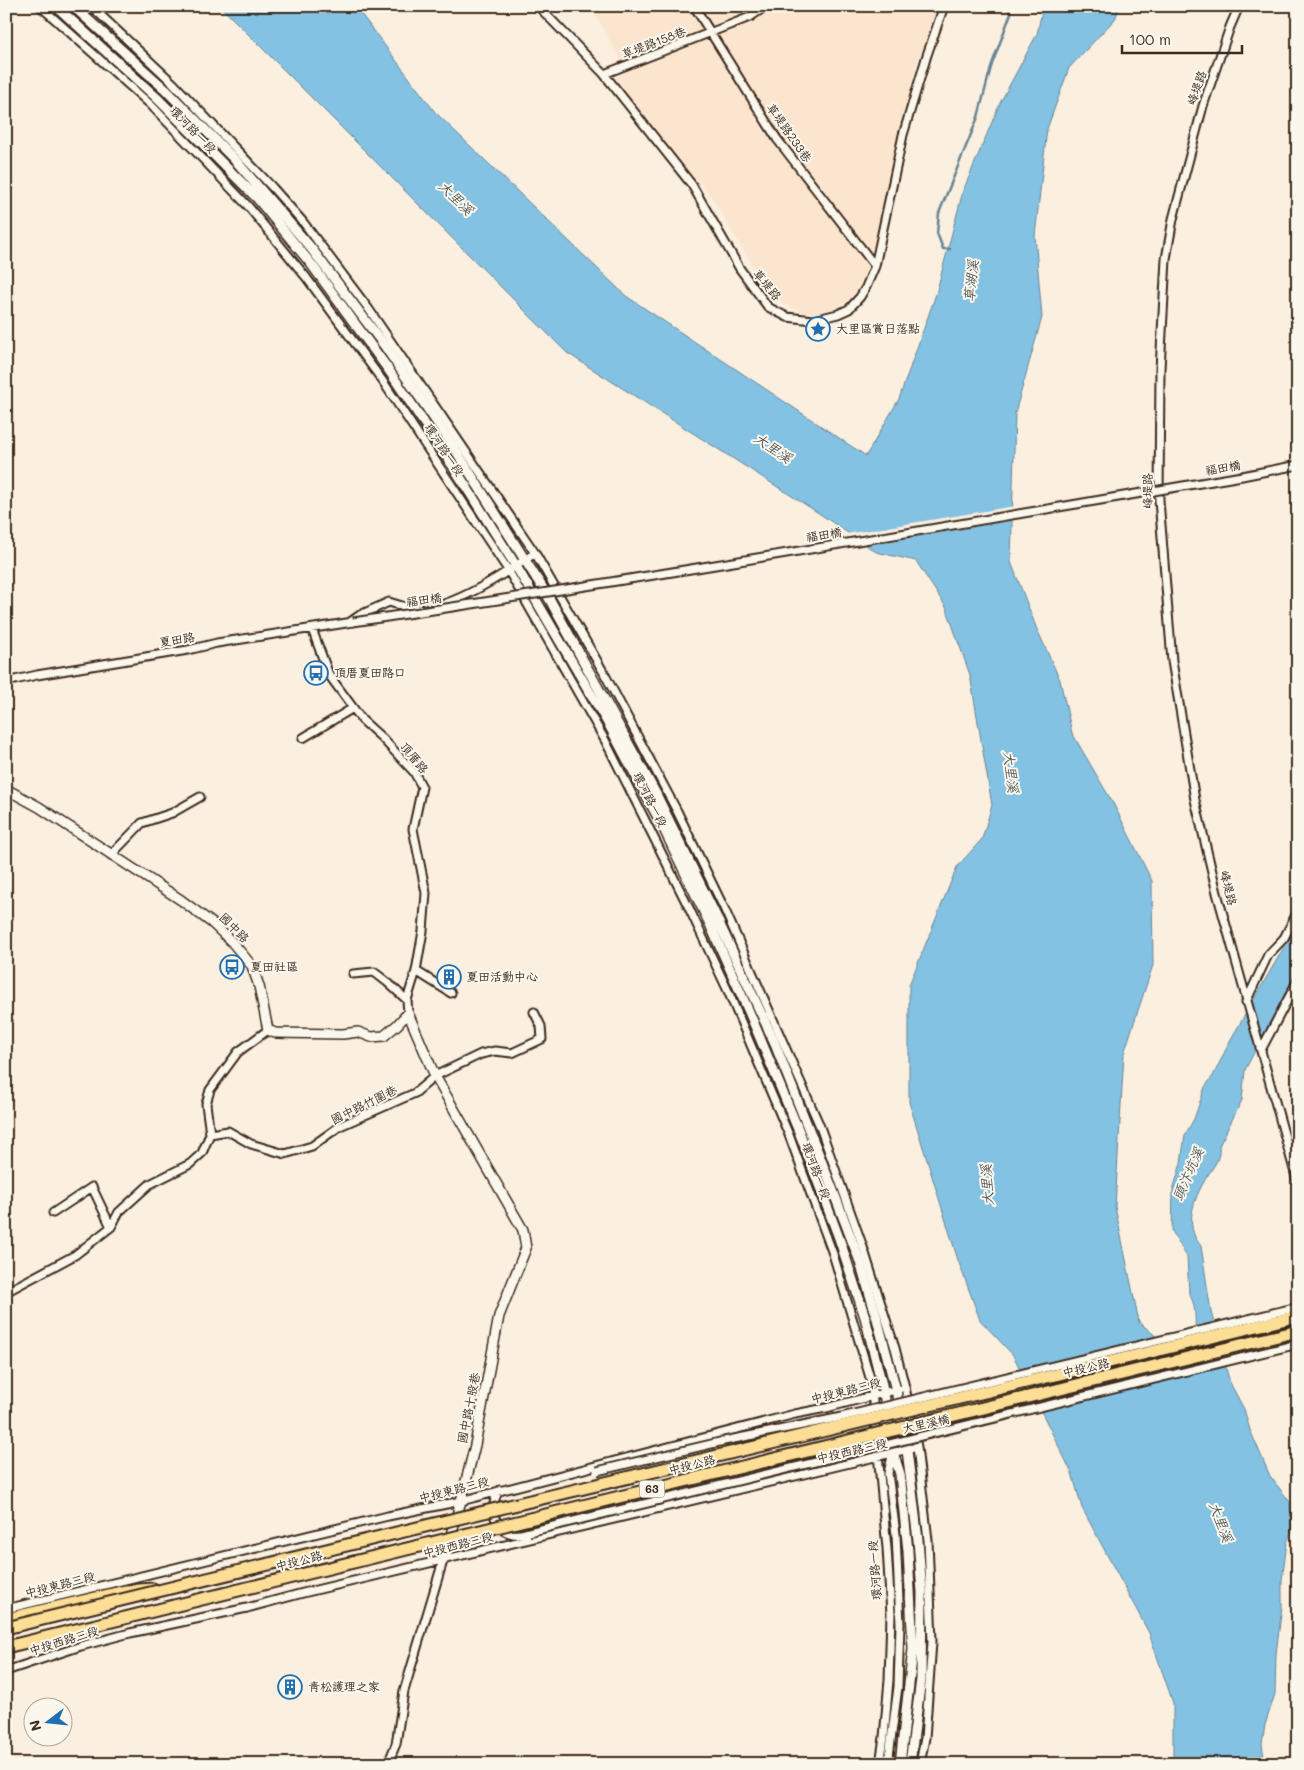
<svg xmlns="http://www.w3.org/2000/svg" width="1304" height="1770" font-family="Mali,'LXGW WenKai TC',sans-serif">
  <style>
    .built { fill: #fbe5cf }
    .water { fill: #84c2e4; stroke: #678595 }
    .pier { fill: #fbefdf }
    .lines { fill: none; stroke-linecap: round; stroke-linejoin: round }
    .stream { stroke: #678595; stroke-width: 2.5 }
    .minor-casing { stroke: #3b2a1e; stroke-width: 11 }
    .tertiary-casing { stroke: #3b2a1e; stroke-width: 12 }
    .primary-casing { stroke: #3b2a1e; stroke-width: 15 }
    .minor { stroke: #fbf7ec; stroke-width: 7 }
    .tertiary { stroke: #fbf7ec; stroke-width: 9 }
    .primary { stroke: #fdde96; stroke-width: 11 }
    .minor-bridge-casing { stroke: #3b2a1e; stroke-width: 11; stroke-linecap: butt }
    .primary-bridge-casing { stroke: #3b2a1e; stroke-width: 15; stroke-linecap: butt }
    .minor-bridge { stroke: #fbf7ec; stroke-width: 7 }
    .primary-bridge { stroke: #fdde96; stroke-width: 11 }
    .labels { text-anchor: middle; stroke-width: 4; stroke-linejoin: round; paint-order: stroke }
    .shield { fill: #fbf7ec; stroke: #75685c; stroke-width: 1 }
    .shield-label { font-size: 11px; font-weight: bold; fill: #3b2a1e }
    .street-label { font-size: 12px; fill: #3b2a1e; stroke: #fbf7ec }
    .poi-label { font-size: 12px; fill: #3b2a1e; stroke: #fbf7ec; text-anchor: start }
    .water-label { font-size: 14px; font-style: italic; fill: #515859; stroke: #fbf7ec }
  </style>
  <rect width="100%" height="100%" fill="#fbefdf"/>
  <filter id="ink" filterUnits="userSpaceOnUse"><feTurbulence type="fractalNoise" baseFrequency=".02" numOctaves="2"/><feDisplacementMap in="SourceGraphic" scale="10" xChannelSelector="R" yChannelSelector="G"/><feConvolveMatrix kernelMatrix="1 2 1 2 8 2 1 2 1" color-interpolation-filters="sRGB"/></filter>
  <g filter="url(#ink)">
    <path class="built" d="M 590,6 L 940,6 L 917,63 L 868,269 L 855,293 L 846,302 L 830,311 L 818,313 L 800,311 L 783,304 L 765,286 L 709,193 L 664,144 L 614,78 L 627,71 Z"/>
    <path class="water" d="M 220,6 L 355,6 L 435,112 L 626,296 L 866,456 L 899,399 L 936,294 L 963,191 L 1000,103 L 1037,34 L 1043,6 L 1120,6 L 1115,19 L 1069,68 L 1047,129 L 1035,236 L 1042,317 L 1015,413 L 1011,562 L 1036,627 L 1060,680 L 1072,733 L 1114,805 L 1152,881 L 1153,965 L 1124,1053 L 1115,1207 L 1139,1322 L 1190,1365 C 1194,1348 1200,1308 1189,1294 L 1187,1257 L 1172,1231 L 1173,1190 L 1181,1163 L 1185,1135 L 1194,1119 L 1205,1087 L 1213,1076 L 1231,1039 L 1298,923 L 1298,968 L 1245,1070 L 1242,1100 L 1219,1146 C 1221,1159 1213,1167 1206,1178 C 1194,1199 1183,1225 1201,1246 L 1211,1312 L 1230,1383 L 1244,1409 L 1250,1430 L 1270,1476 L 1290,1502 L 1292,1531 L 1287,1542 L 1282,1580 L 1282,1606 L 1276,1654 L 1275,1694 L 1265,1725 L 1262,1744 L 1265,1764 L 1173,1764 L 1173,1703 L 1149,1633 L 1082,1508 L 1072,1473 L 1013,1355 L 980,1320 L 958,1260 L 909,1102 L 909,985 L 957,867 L 982,839 L 992,805 L 970,675 L 946,607 L 916,561 L 876,552 L 817,512 L 567,353 Z"/>
    <path class="pier" d="M 1015,506 L 1014,520 L 862,546 L 846,534 Z"/>
    <g class="lines">
      <path class="stream" d="M 950,249 L 943,249 L 937,233 L 939,213 L 978,117 L 991,67 L 1011,13 L 1005,6"/>
      <g class="minor-casing">
        <path id="minor" d="M 40,6 L 151,105 L 248,206 L 306,277 L 382,380 L 508,570 L 606,742 L 689,908 L 728,991 L 789,1135 L 833,1254 L 871,1381 L 887,1548 L 891,1614 L 889,1680 L 884,1737 L 880,1764
          M 91,6 L 173,83 L 272,187 L 303,222 L 368,308 L 535,553 L 604,673 L 677,811 L 724,908 L 819,1124 L 863,1247 L 895,1348 L 905,1387 L 917,1447 L 928,1540 L 932,1642 L 925,1738 L 920,1764
          M 538,6 L 604,74 L 692,185 L 740,269 L 768,307 L 787,317 L 813,320 L 838,314 L 849,309 L 860,297 L 866,287 L 875,266 L 903,135 L 927,55 L 944,6
          M 694,6 L 777,139 L 875,266
          M 1239,6 L 1230,27 L 1203,106 L 1173,219 L 1166,259 L 1160,369 L 1159,500 L 1172,661 L 1195,800 L 1217,893 L 1298,1184
          M 604,74 L 750,17 L 766,6
          M 434,607 C 464,600 509,571 535,553
          M 350,622 L 360,615 L 389,602 L 402,606 L 424,609
          M 312,629 L 329,675 L 362,720 L 382,738 L 414,772 L 422,787 L 413,829 L 426,893 L 423,931 L 416,971 L 407,1000 L 408,1013
          M 6,682 L 37,675 L 188,650 L 217,643 L 353,622
          M 303,738 L 353,708
          M 111,855 L 142,823 L 172,813 L 200,797
          M 416,971 L 451,993
          M 353,974 L 374,972 L 387,982 L 407,1000
          M 1246,1002 L 1268,955 L 1284,938 L 1298,911
          M 1261,1050 L 1298,980
          M 210,1134 L 206,1104 L 210,1090 L 238,1052 L 268,1030
          M 53,1213 L 92,1187 L 111,1227
          M 6,1292 L 75,1255 L 111,1227 L 119,1212 L 150,1184 L 190,1164 L 202,1153 L 210,1134 L 228,1131 L 251,1144 L 285,1154 L 312,1146 L 340,1126 L 415,1093 L 435,1076 L 481,1054 L 495,1051 L 512,1053 L 542,1039 L 541,1026 L 534,1012
          M 500,1490 C 488,1504 493,1531 513,1534 C 519,1535 524,1533 529,1532
          M 6,1609 L 388,1516 L 461,1501 L 795,1414 L 826,1408 L 899,1389
          M 6,1671 L 81,1646 L 130,1633 L 247,1608 L 303,1593 L 917,1447
          M 392,1764 L 391,1756 L 396,1744 L 404,1691 L 443,1561
          M 888,1764 L 898,1687 L 900,1624 L 896,1534 L 888,1473 L 893,1452"/>
      </g>
      <g class="tertiary-casing">
        <path id="tertiary" d="M 56,6 L 157,98 L 257,198 L 312,265 L 388,369 L 455,469 L 516,566 L 609,725 L 662,825 L 708,920 L 750,1014 L 800,1134 L 839,1238 L 865,1317 L 884,1393 L 893,1452 L 900,1474 L 908,1551 L 913,1649 L 900,1764
          M 73,6 L 166,90 L 236,161 L 311,248 L 384,345 L 453,446 L 549,598 L 656,794 L 714,912 L 773,1039 L 832,1188 L 859,1259 L 875,1311 L 896,1390 L 907,1450 L 918,1540 L 922,1592 L 921,1679 L 910,1764
          M 6,789 L 39,807 L 181,900 L 212,923 L 232,942 L 252,966 L 259,986 L 268,1030 L 275,1033 L 343,1034 L 358,1032 L 371,1037 L 384,1036 L 397,1025 L 408,1013 L 435,1076 L 523,1230 L 526,1248 L 499,1316 L 475,1445 L 461,1501 L 443,1561"/>
      </g>
      <g class="primary-casing">
        <path id="primary" d="M 6,1619 L 125,1591 L 153,1589"/>
      </g>
      <use href="#minor" class="minor"/>
      <use href="#tertiary" class="tertiary"/>
      <use href="#primary" class="primary"/>
      <g class="minor-bridge-casing">
        <path id="minor-bridge" d="M 353,622 C 650,578 946,526 1242,476 L 1298,465
          M 597,1471 L 724,1441 L 837,1418 L 1298,1307
          M 529,1532 L 1298,1344"/>
      </g>
      <g class="primary-bridge-casing">
        <path id="primary-bridge" d="M 6,1628 L 388,1535 L 1147,1353 L 1298,1316
          M 6,1647 L 1298,1331"/>
      </g>
      <use href="#minor-bridge" class="minor-bridge"/>
      <use href="#primary-bridge" class="primary-bridge"/>
    </g>
  </g>
  <defs>
    <g id="sight-ring" transform="scale(1.25)"><circle r="9.5" fill="#fbf7ec" stroke="#1f6fb2" stroke-width="1.5"/><path d="M0-6L1.8-2.2L6-1.7L2.9 1.2L3.7 5.4L0 3.3L-3.7 5.4L-2.9 1.2L-6-1.7L-1.8-2.2Z" fill="#1f6fb2"/></g>
    <g id="bus-ring" transform="scale(1.25)"><circle r="9.5" fill="#fbf7ec" stroke="#1f6fb2" stroke-width="1.5"/><path d="M-5-6H5V4H4V6H2V4H-2V6H-4V4H-5ZM-3.5-4V0h7V-4ZM-3.5 1.2v1.5H-2V1.2ZM2 1.2v1.5H3.5V1.2Z" fill="#1f6fb2"/></g>
    <g id="building-ring" transform="scale(1.25)"><circle r="9.5" fill="#fbf7ec" stroke="#1f6fb2" stroke-width="1.5"/><path d="M-4-6H4V6H1V3H-1V6H-4ZM-2.5-4.3h1.7v1.8h-1.7ZM.8-4.3h1.7v1.8H.8ZM-2.5-1h1.7V.8h-1.7ZM.8-1h1.7V.8H.8Z" fill="#1f6fb2"/></g>
  </defs>
  <g fill-rule="evenodd">
    <use href="#sight-ring" x="818" y="329"/>
    <use href="#bus-ring" x="316" y="673"/>
    <use href="#bus-ring" x="232" y="967"/>
    <use href="#building-ring" x="449" y="977"/>
    <use href="#building-ring" x="290" y="1687"/>
  </g>
  <g class="labels">
    <rect class="shield" x="639.5" y="1480.5" width="25" height="17" rx="4"/>
    <g class="shield-label">
      <text x="652" y="1493">63</text>
    </g>
    <g class="street-label">
      <text transform="translate(654 43) rotate(-21)" y="4">草堤路158巷</text>
      <text transform="translate(1197 88) rotate(-71)" y="4">峰堤路</text>
      <text transform="translate(193 130) rotate(46)" y="4">環河路一段</text>
      <text transform="translate(789 133) rotate(55)" y="4">草堤路233巷</text>
      <text transform="translate(767 285) rotate(50)" y="4">草堤路</text>
      <text transform="translate(444 450) rotate(56)" y="4">環河路一段</text>
      <text transform="translate(1223 468) rotate(-10)" y="4">福田橋</text>
      <text transform="translate(1148 491) rotate(-91)" y="4">峰堤路</text>
      <text transform="translate(824 535) rotate(-9)" y="4">福田橋</text>
      <text transform="translate(424 600) rotate(-8)" y="4">福田橋</text>
      <text transform="translate(177 640) rotate(-10)" y="4">夏田路</text>
      <text transform="translate(414 758) rotate(51)" y="4">頂厝路</text>
      <text transform="translate(650 800) rotate(63)" y="4">環河路一段</text>
      <text transform="translate(1228 888) rotate(76)" y="4">峰堤路</text>
      <text transform="translate(234 928) rotate(45)" y="4">國中路</text>
      <text transform="translate(364 1105) rotate(-26)" y="4">國中路竹圍巷</text>
      <text transform="translate(816 1171) rotate(70)" y="4">環河路一段</text>
      <text transform="translate(1086 1368) rotate(-13)" y="4">中投公路</text>
      <text transform="translate(846 1391) rotate(-14)" y="4">中投東路三段</text>
      <text transform="translate(469 1408) rotate(-79)" y="4">國中路十股巷</text>
      <text transform="translate(926 1424) rotate(-13)" y="4">大里溪橋</text>
      <text transform="translate(852 1451) rotate(-13)" y="4">中投西路三段</text>
      <text transform="translate(692 1465) rotate(-14)" y="4">中投公路</text>
      <text transform="translate(454 1490) rotate(-14)" y="4">中投東路三段</text>
      <text transform="translate(458 1545) rotate(-14)" y="4">中投西路三段</text>
      <text transform="translate(299 1561) rotate(-14)" y="4">中投公路</text>
      <text transform="translate(875 1570) rotate(-94)" y="4">環河路一段</text>
      <text transform="translate(60 1585) rotate(-14)" y="4">中投東路三段</text>
      <text transform="translate(64 1641) rotate(-17)" y="4">中投西路三段</text>
    </g>
    <g class="poi-label">
      <text x="836" y="333">大里區賞日落點</text>
      <text x="334" y="677">頂厝夏田路口</text>
      <text x="250" y="971">夏田社區</text>
      <text x="466" y="981">夏田活動中心</text>
      <text x="308" y="1691">青松護理之家</text>
    </g>
    <g class="water-label">
      <text transform="translate(456 198) rotate(44)" y="5">大里溪</text>
      <text transform="translate(971 281) rotate(-84)" y="5">草湖溪</text>
      <text transform="translate(773 448) rotate(34)" y="5">大里溪</text>
      <text transform="translate(1011 772) rotate(83)" y="5">大里溪</text>
      <text transform="translate(1188 1174) rotate(-66)" y="5">頭汴坑溪</text>
      <text transform="translate(987 1185) rotate(-94)" y="5">大里溪</text>
      <text transform="translate(1221 1522) rotate(69)" y="5">大里溪</text>
    </g>
  </g>
  <rect width="1304" height="1770" fill="none" stroke="#fbf7ec" stroke-width="25"/>
  <rect x="12" y="12" width="1279" height="1745" fill="none" stroke="#3b2a1e" stroke-width="2" filter="url(#ink)"/>
  <g transform="translate(48 1722) rotate(254)"><circle r="24" fill="#fbf7ec" stroke="#aea59a"/>
  <path d="M0-4L9 19L0 12L-9 19Z" fill="#1f6fb2"/>
  <text y="-8" font-size="14" font-weight="bold" text-anchor="middle" fill="#3b2a1e">N</text>
  </g>
  <path d="M1122 45v8h120v-8" fill="none" stroke="#3b2a1e" stroke-width="2.5"/>
  <text x="1129" y="45" font-size="15" fill="#3b2a1e" stroke="#fbf7ec" stroke-width="4" paint-order="stroke">100 m</text>
</svg>
